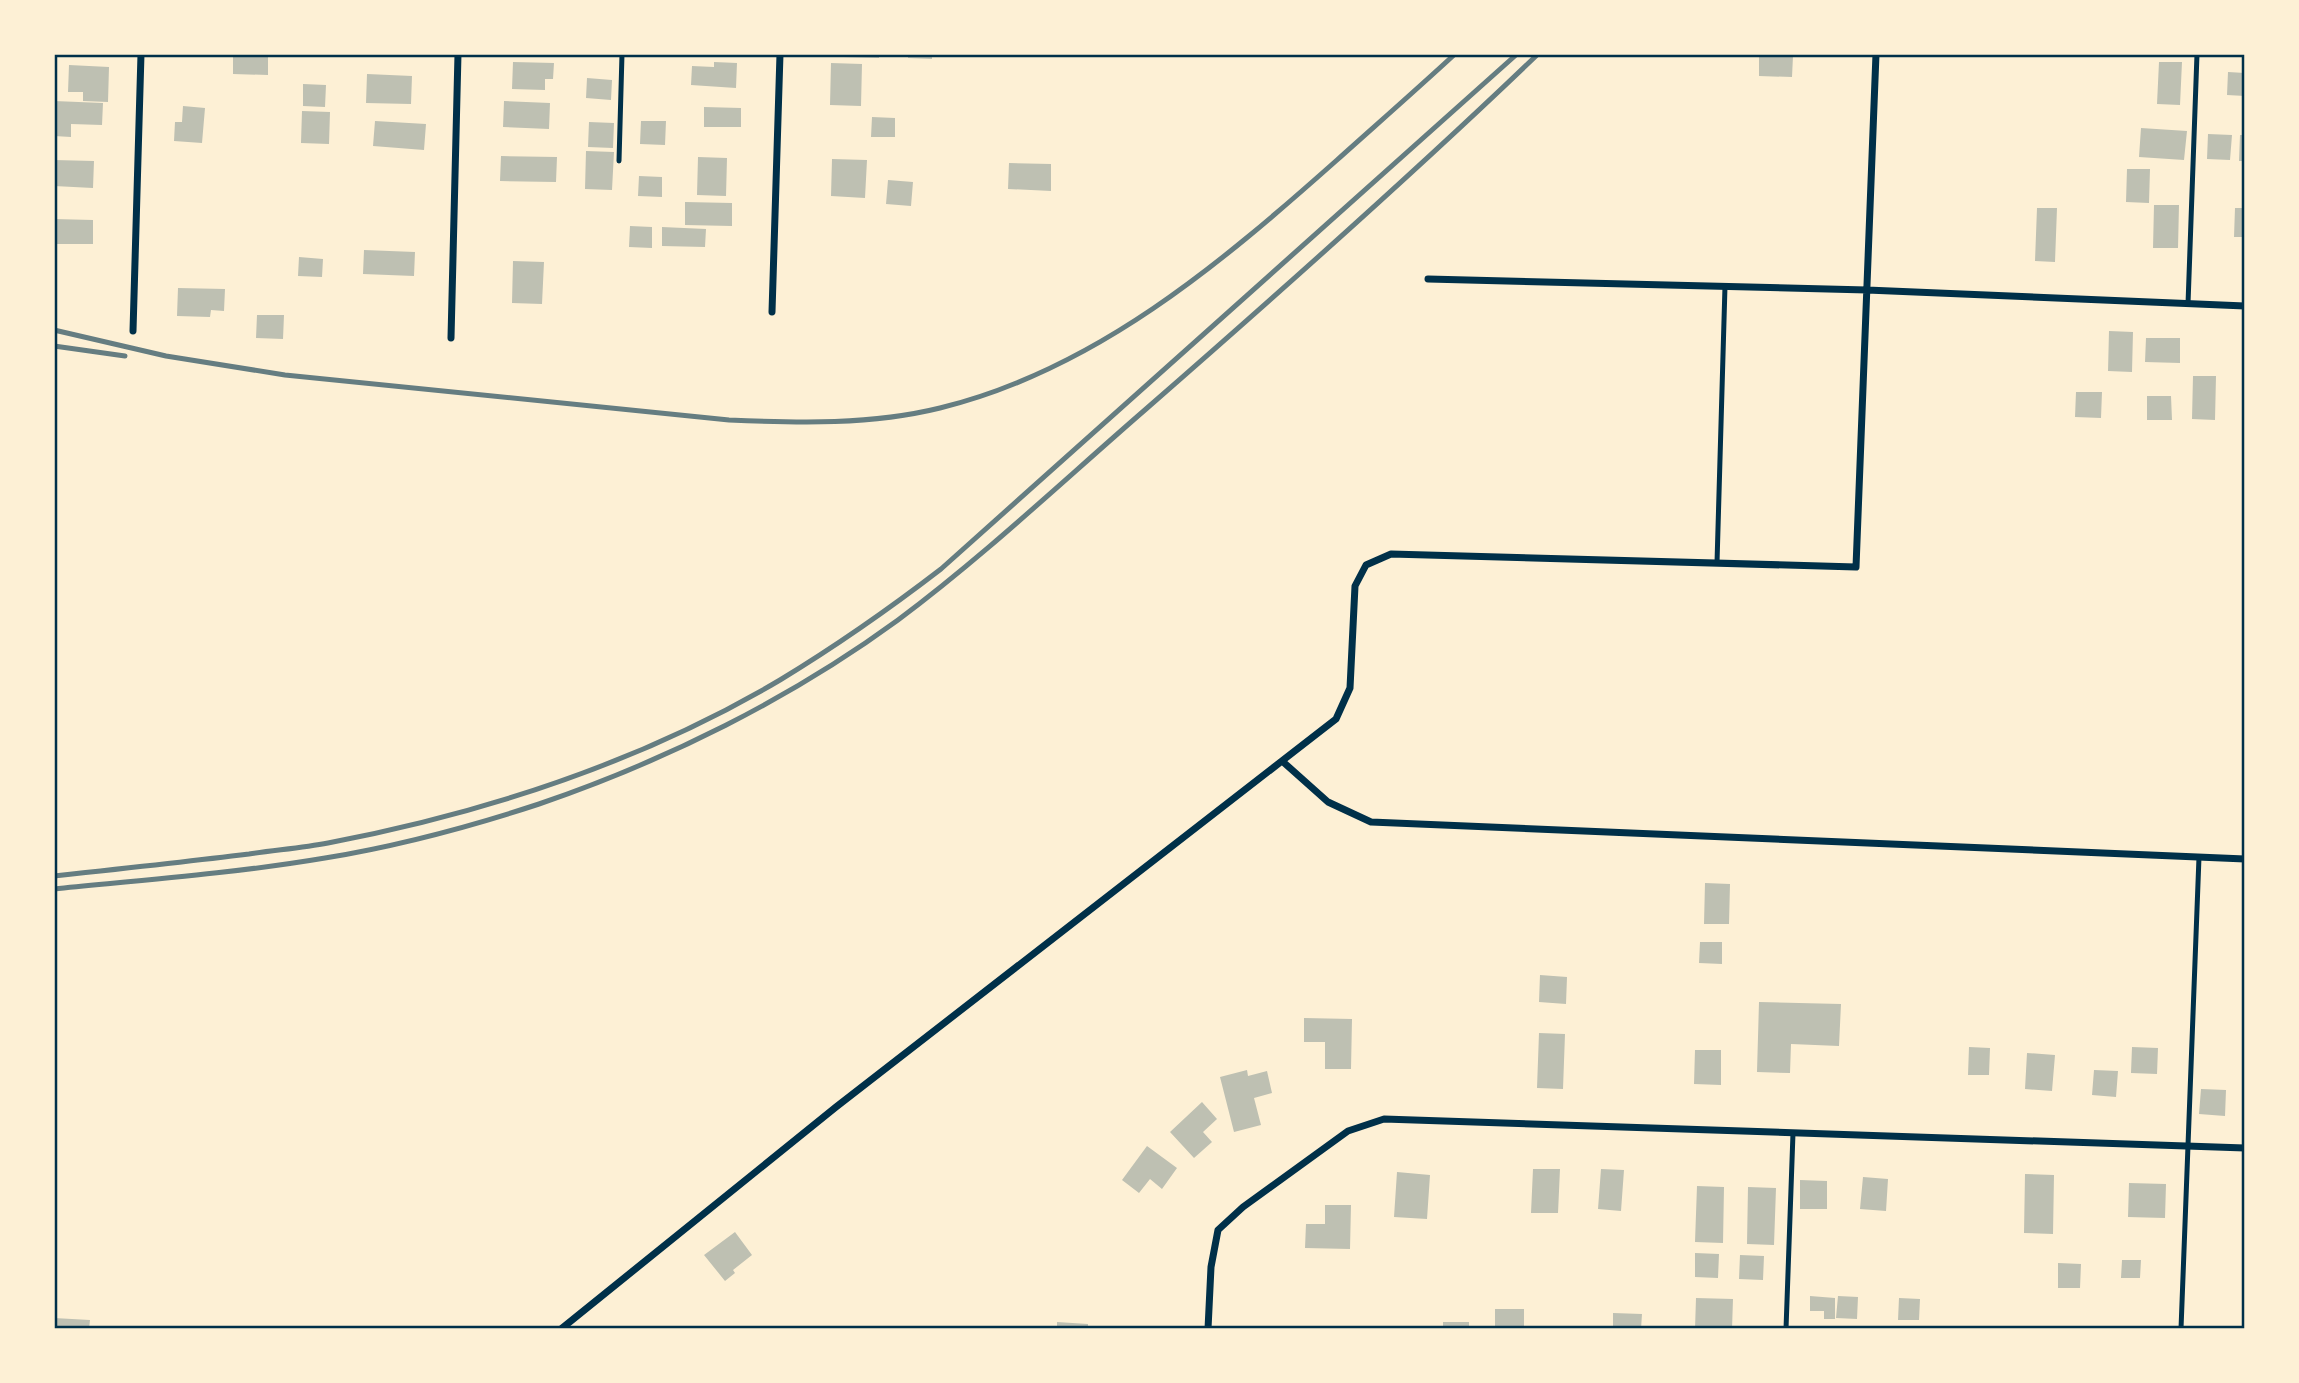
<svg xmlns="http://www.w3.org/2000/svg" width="2299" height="1383" font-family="Signika,sans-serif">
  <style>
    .building { fill: #bec0b2 }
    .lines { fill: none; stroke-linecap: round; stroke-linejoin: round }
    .service { stroke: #003049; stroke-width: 5 }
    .minor { stroke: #003049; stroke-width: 7 }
    .rail { stroke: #657d81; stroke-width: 5 }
    .neatline { fill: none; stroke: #003049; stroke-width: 2.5 }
  </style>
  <rect width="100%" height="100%" fill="#fdf0d5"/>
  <path class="building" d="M 233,54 L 268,54 L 268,75 L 233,74 Z
    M 843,54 L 879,54 L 879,58 L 843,57 Z
    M 908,54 L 932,54 L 932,59 L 908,58 Z
    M 1759,55 L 1793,56 L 1792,77 L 1759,76 Z
    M 513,62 L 554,63 L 553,79 L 545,79 L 545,90 L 512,89 Z
    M 714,62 L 737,63 L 736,88 L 691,85 L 692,66 L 714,67 Z
    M 2159,62 L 2182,62 L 2180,105 L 2157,104 Z
    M 831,63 L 862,64 L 861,106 L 830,105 Z
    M 69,65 L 109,67 L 108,102 L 83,101 L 83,92 L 68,92 Z
    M 2228,72 L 2245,73 L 2245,96 L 2227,95 Z
    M 367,74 L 412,76 L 411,104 L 366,103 Z
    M 587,78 L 612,80 L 611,100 L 586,98 Z
    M 303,84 L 326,85 L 325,107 L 303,106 Z
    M 54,101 L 103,103 L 102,125 L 71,124 L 71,137 L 54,136 Z
    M 504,101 L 550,103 L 549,129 L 503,127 Z
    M 183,106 L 205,108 L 202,143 L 174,141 L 175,122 L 182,122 Z
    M 704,107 L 741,108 L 741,127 L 704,127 Z
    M 302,111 L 330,112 L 329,144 L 301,143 Z
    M 872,117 L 895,118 L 895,137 L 871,137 Z
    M 375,121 L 426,124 L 424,150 L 373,146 Z
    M 641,121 L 666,121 L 665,145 L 640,144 Z
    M 589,122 L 614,123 L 613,148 L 588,147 Z
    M 2141,128 L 2187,131 L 2184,160 L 2139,157 Z
    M 2208,134 L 2232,135 L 2230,160 L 2207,159 Z
    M 2240,135 L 2245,135 L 2245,161 L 2239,161 Z
    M 586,151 L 614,152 L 612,190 L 585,189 Z
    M 501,156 L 557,157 L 556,182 L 500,181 Z
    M 698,157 L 727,158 L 726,196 L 697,195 Z
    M 832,159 L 867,160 L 865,198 L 831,196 Z
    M 54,160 L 94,161 L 93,188 L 54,186 Z
    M 1009,163 L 1051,164 L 1051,191 L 1008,189 Z
    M 2127,169 L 2150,169 L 2149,203 L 2126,202 Z
    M 639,176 L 662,177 L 662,197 L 638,196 Z
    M 888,180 L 913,182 L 911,206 L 886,204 Z
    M 685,202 L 732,203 L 732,226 L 685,225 Z
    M 2154,205 L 2179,205 L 2178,248 L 2153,248 Z
    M 2037,208 L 2057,208 L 2055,262 L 2035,261 Z
    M 2235,208 L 2245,208 L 2245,237 L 2234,237 Z
    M 54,219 L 93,220 L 93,244 L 54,244 Z
    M 630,226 L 652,227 L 652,248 L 629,247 Z
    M 662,227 L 706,229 L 705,247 L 662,246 Z
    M 364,250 L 415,252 L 414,276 L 363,274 Z
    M 299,257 L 323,259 L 322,277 L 298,276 Z
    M 513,261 L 544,262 L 542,304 L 512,303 Z
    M 178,288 L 225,289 L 224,311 L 211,310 L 210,317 L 177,316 Z
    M 257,315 L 284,315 L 283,339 L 256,338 Z
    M 2109,331 L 2133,332 L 2132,372 L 2108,371 Z
    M 2146,338 L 2180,338 L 2180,363 L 2145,362 Z
    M 2193,376 L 2216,376 L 2215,420 L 2192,419 Z
    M 2076,392 L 2102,392 L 2101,418 L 2075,417 Z
    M 2147,396 L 2171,396 L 2172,420 L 2147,420 Z
    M 1705,883 L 1730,884 L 1729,924 L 1704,924 Z
    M 1700,942 L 1722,942 L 1722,964 L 1699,963 Z
    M 1540,975 L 1567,977 L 1566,1004 L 1539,1002 Z
    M 1759,1002 L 1841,1004 L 1839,1046 L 1791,1044 L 1790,1073 L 1757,1072 Z
    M 1304,1018 L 1352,1019 L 1351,1069 L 1325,1069 L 1325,1042 L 1304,1042 Z
    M 1539,1033 L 1565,1034 L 1563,1089 L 1537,1088 Z
    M 1969,1047 L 1990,1048 L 1989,1075 L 1968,1075 Z
    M 2132,1047 L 2158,1048 L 2157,1074 L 2131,1073 Z
    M 1695,1050 L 1721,1050 L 1721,1085 L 1694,1084 Z
    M 2027,1053 L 2055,1055 L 2052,1091 L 2025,1089 Z
    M 1247,1070 L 1248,1076 L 1267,1071 L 1272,1093 L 1254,1098 L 1261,1125 L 1234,1132 L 1220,1077 Z
    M 2094,1070 L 2118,1071 L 2116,1097 L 2092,1095 Z
    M 2201,1089 L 2226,1090 L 2225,1116 L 2199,1114 Z
    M 1202,1102 L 1217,1119 L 1203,1132 L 1212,1142 L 1194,1158 L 1170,1132 Z
    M 1147,1146 L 1177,1168 L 1162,1189 L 1150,1179 L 1139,1193 L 1122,1180 Z
    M 1533,1169 L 1560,1169 L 1558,1213 L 1531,1213 Z
    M 1601,1169 L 1624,1170 L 1621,1211 L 1598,1209 Z
    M 1397,1172 L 1430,1175 L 1427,1219 L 1394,1217 Z
    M 2025,1174 L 2054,1175 L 2053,1234 L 2024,1233 Z
    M 1863,1177 L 1888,1179 L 1886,1211 L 1860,1209 Z
    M 1800,1180 L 1827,1181 L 1827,1209 L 1800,1209 Z
    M 2129,1183 L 2166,1184 L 2165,1218 L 2128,1217 Z
    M 1697,1186 L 1724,1187 L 1723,1243 L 1695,1242 Z
    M 1748,1187 L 1776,1188 L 1774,1245 L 1747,1244 Z
    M 1325,1205 L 1351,1205 L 1350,1249 L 1305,1248 L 1306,1224 L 1325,1224 Z
    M 735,1232 L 752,1255 L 733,1270 L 735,1273 L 725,1281 L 704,1255 Z
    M 1695,1253 L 1719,1254 L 1718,1278 L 1695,1277 Z
    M 1740,1255 L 1764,1256 L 1763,1280 L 1739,1279 Z
    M 2122,1260 L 2141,1260 L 2140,1278 L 2121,1278 Z
    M 2058,1263 L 2081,1264 L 2080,1288 L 2058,1288 Z
    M 1810,1296 L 1835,1298 L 1835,1319 L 1824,1319 L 1824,1311 L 1810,1311 Z
    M 1838,1296 L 1858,1297 L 1857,1319 L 1836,1318 Z
    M 1696,1298 L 1733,1299 L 1732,1329 L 1695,1329 Z
    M 1899,1298 L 1920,1299 L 1919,1320 L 1898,1320 Z
    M 1495,1309 L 1524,1309 L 1524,1329 L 1495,1329 Z
    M 1613,1313 L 1642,1314 L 1641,1329 L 1613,1329 Z
    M 54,1318 L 90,1320 L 89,1329 L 54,1329 Z
    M 1057,1322 L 1088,1324 L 1088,1329 L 1057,1329 Z
    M 1443,1322 L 1469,1322 L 1469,1329 L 1443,1329 Z"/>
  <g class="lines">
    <path class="service" d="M 619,161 L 622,54
      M 2188,304 L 2197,54
      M 1717,563 L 1725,286
      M 1786,1329 L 1793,1133
      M 2181,1329 L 2199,857"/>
    <path class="minor" d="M 1428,279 L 1867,290 L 2245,306
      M 772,312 L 780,54
      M 133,331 L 141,54
      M 451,338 L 458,54
      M 1282,761 L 1328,802 L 1371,822 L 2245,859
      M 561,1329 L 836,1107 L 1336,719 L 1350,688 L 1355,586 L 1366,565 L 1391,554 L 1856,567 L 1876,54
      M 1208,1329 L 1211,1267 L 1218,1230 L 1243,1207 L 1348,1131 L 1384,1119 L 2245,1148"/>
    <path class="rail" d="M 54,330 L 166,356 L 285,375 L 729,420 C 799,423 871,425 940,408 C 1095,370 1220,264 1337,160 C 1376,125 1416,90 1455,54
      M 54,346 L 125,356
      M 54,876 C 119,869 184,862 249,854 C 275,850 302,848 328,843 C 485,813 641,762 780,680 C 836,646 889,609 941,569 L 1517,54
      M 54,889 C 145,880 236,873 325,858 C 398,846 469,827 539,804 C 665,761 790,699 898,620 C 985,555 1064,480 1146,409 C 1279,293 1411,176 1538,54"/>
  </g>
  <rect width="2299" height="1383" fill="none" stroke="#fdf0d5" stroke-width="112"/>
  <rect x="56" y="56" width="2187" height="1271" class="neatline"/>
</svg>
